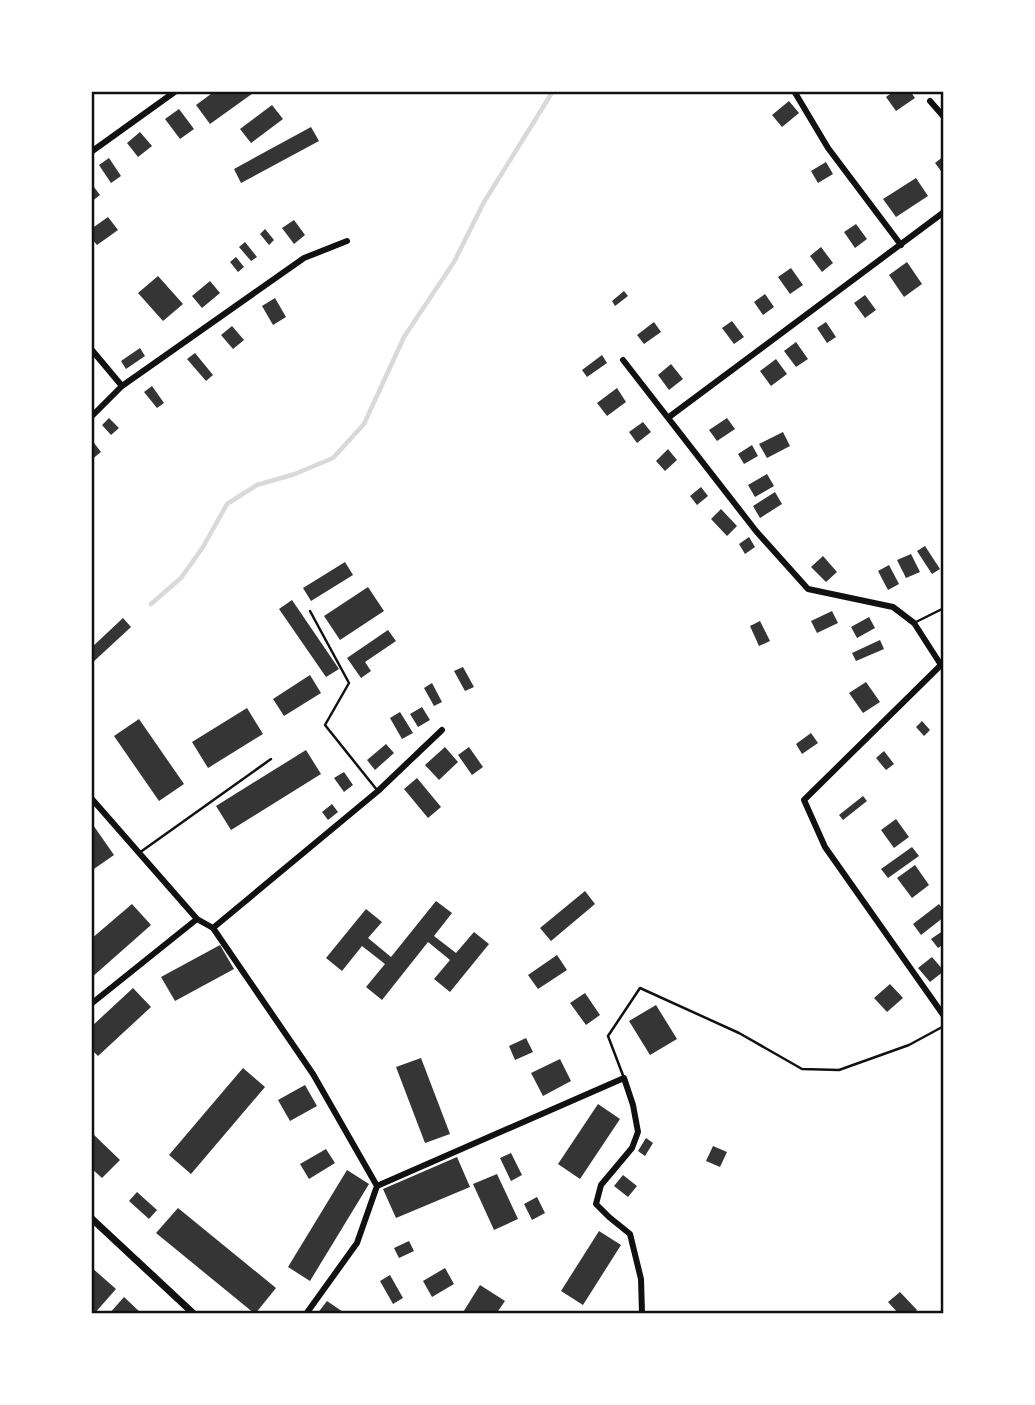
<svg xmlns="http://www.w3.org/2000/svg" width="1035" height="1405" font-family="'Roboto Condensed',sans-serif">
  <style>
    .lines { fill: none; stroke-linecap: round; stroke-linejoin: round }
    .stream { stroke: #d9d9d9; stroke-width: 4.5 }
    .building { fill: #353535 }
    .service { stroke: #111; stroke-width: 2.5 }
    .minor { stroke: #111; stroke-width: 6 }
    .tertiary { stroke: #111; stroke-width: 7 }
    .neatline { fill: none; stroke: #111; stroke-width: 2.5 }
  </style>
  <rect width="100%" height="100%" fill="#fff"/>
  <g class="lines">
    <path class="stream" d="M 151,604 L 181,578 L 203,547 L 227,504 L 257,485 L 295,474 L 333,458 L 364,424 L 404,337 L 454,262 L 484,202 L 553,91"/>
  </g>
  <path class="building" d="M 215,91 L 256,91 L 210,124 L 196,105 Z
    M 894,91 L 910,91 L 915,98 L 896,111 L 886,97 Z
    M 789,101 L 799,113 L 782,127 L 772,115 Z
    M 272,105 L 283,119 L 251,143 L 240,129 Z
    M 179,109 L 194,129 L 180,139 L 165,119 Z
    M 311,127 L 319,141 L 241,183 L 234,169 Z
    M 140,132 L 152,146 L 138,157 L 127,143 Z
    M 944,156 L 944,175 L 935,163 Z
    M 109,158 L 121,176 L 111,183 L 99,165 Z
    M 826,162 L 833,174 L 818,183 L 811,171 Z
    M 916,178 L 928,196 L 896,217 L 883,199 Z
    M 91,183 L 100,195 L 91,202 Z
    M 108,217 L 118,230 L 97,245 L 91,238 L 91,229 Z
    M 294,220 L 305,235 L 294,244 L 282,228 Z
    M 856,224 L 867,239 L 855,248 L 844,232 Z
    M 265,229 L 274,240 L 269,245 L 260,234 Z
    M 245,242 L 257,257 L 251,261 L 239,247 Z
    M 821,247 L 833,263 L 822,272 L 810,256 Z
    M 236,257 L 244,267 L 238,272 L 230,262 Z
    M 907,262 L 922,284 L 904,297 L 889,275 Z
    M 791,268 L 803,285 L 790,294 L 778,277 Z
    M 158,276 L 183,304 L 163,321 L 138,293 Z
    M 210,281 L 220,293 L 202,308 L 192,296 Z
    M 624,291 L 628,296 L 615,306 L 612,301 Z
    M 765,294 L 774,307 L 763,315 L 754,302 Z
    M 865,295 L 876,310 L 865,318 L 854,303 Z
    M 275,298 L 286,317 L 273,325 L 262,306 Z
    M 732,321 L 744,337 L 734,344 L 722,328 Z
    M 654,322 L 661,332 L 644,344 L 637,335 Z
    M 826,322 L 836,337 L 827,343 L 817,328 Z
    M 232,326 L 244,340 L 233,349 L 221,335 Z
    M 796,342 L 808,359 L 796,367 L 784,351 Z
    M 140,348 L 145,356 L 126,369 L 121,361 Z
    M 195,353 L 213,375 L 206,381 L 187,359 Z
    M 602,355 L 607,363 L 587,377 L 582,370 Z
    M 776,359 L 787,374 L 771,386 L 760,371 Z
    M 671,364 L 683,379 L 669,390 L 658,375 Z
    M 152,386 L 164,403 L 157,408 L 144,392 Z
    M 617,388 L 626,402 L 607,416 L 597,403 Z
    M 109,418 L 119,428 L 111,435 L 102,425 Z
    M 727,418 L 735,429 L 717,441 L 709,430 Z
    M 643,422 L 651,432 L 637,443 L 629,432 Z
    M 783,432 L 790,446 L 767,458 L 759,444 Z
    M 91,439 L 101,452 L 91,460 Z
    M 752,445 L 758,456 L 744,464 L 738,454 Z
    M 668,449 L 677,460 L 665,471 L 656,461 Z
    M 767,474 L 774,486 L 755,497 L 748,485 Z
    M 701,487 L 708,496 L 697,505 L 690,496 Z
    M 775,492 L 782,504 L 760,518 L 753,506 Z
    M 721,509 L 737,526 L 727,536 L 711,519 Z
    M 749,537 L 755,547 L 745,554 L 739,544 Z
    M 925,546 L 940,569 L 932,574 L 917,551 Z
    M 911,554 L 920,572 L 906,578 L 897,560 Z
    M 823,556 L 837,572 L 826,582 L 811,567 Z
    M 345,562 L 353,575 L 311,601 L 303,588 Z
    M 889,565 L 899,584 L 888,590 L 878,571 Z
    M 368,587 L 384,611 L 340,640 L 324,616 Z
    M 292,600 L 339,669 L 326,677 L 279,609 Z
    M 832,611 L 838,623 L 817,633 L 811,621 Z
    M 869,617 L 875,628 L 857,638 L 851,627 Z
    M 123,618 L 131,627 L 91,664 L 91,648 Z
    M 760,621 L 770,641 L 759,646 L 750,626 Z
    M 388,630 L 396,641 L 365,662 L 371,671 L 361,678 L 347,658 Z
    M 880,640 L 884,649 L 856,661 L 852,653 Z
    M 463,667 L 474,687 L 465,691 L 454,671 Z
    M 310,675 L 321,693 L 284,716 L 273,699 Z
    M 866,682 L 880,702 L 863,713 L 849,693 Z
    M 432,683 L 442,702 L 434,706 L 424,688 Z
    M 422,707 L 430,720 L 418,727 L 410,714 Z
    M 247,708 L 263,734 L 208,768 L 192,742 Z
    M 400,712 L 413,733 L 402,739 L 390,718 Z
    M 139,719 L 184,784 L 159,801 L 114,736 Z
    M 922,721 L 930,730 L 924,736 L 916,727 Z
    M 811,733 L 818,743 L 802,754 L 796,744 Z
    M 386,744 L 394,753 L 375,770 L 367,760 Z
    M 445,747 L 458,762 L 439,780 L 425,765 Z
    M 469,747 L 483,767 L 472,775 L 458,755 Z
    M 306,750 L 321,774 L 231,830 L 216,806 Z
    M 884,751 L 894,764 L 886,770 L 876,758 Z
    M 344,772 L 353,785 L 344,792 L 334,778 Z
    M 417,778 L 441,807 L 428,818 L 404,789 Z
    M 863,796 L 867,801 L 843,820 L 839,815 Z
    M 332,804 L 338,812 L 328,820 L 322,812 Z
    M 896,819 L 909,837 L 894,848 L 881,830 Z
    M 91,822 L 114,855 L 91,871 Z
    M 912,847 L 919,856 L 888,878 L 881,869 Z
    M 915,865 L 929,885 L 912,898 L 897,878 Z
    M 585,891 L 595,904 L 551,941 L 540,928 Z
    M 436,901 L 452,913 L 434,936 L 456,953 L 474,932 L 489,944 L 450,992 L 434,979 L 450,960 L 428,942 L 382,1000 L 366,987 L 385,964 L 362,946 L 342,971 L 326,958 L 366,909 L 382,922 L 368,938 L 391,957 Z
    M 132,904 L 151,925 L 91,978 L 91,939 Z
    M 939,904 L 944,911 L 944,917 L 921,935 L 913,924 Z
    M 944,930 L 944,944 L 938,948 L 931,939 Z
    M 220,945 L 234,969 L 175,1001 L 161,977 Z
    M 557,955 L 567,970 L 538,989 L 528,975 Z
    M 932,957 L 944,971 L 930,982 L 918,968 Z
    M 890,984 L 903,998 L 887,1012 L 874,998 Z
    M 133,988 L 151,1007 L 98,1056 L 91,1049 L 91,1027 Z
    M 585,993 L 600,1015 L 586,1025 L 570,1003 Z
    M 656,1005 L 677,1039 L 650,1055 L 629,1021 Z
    M 526,1038 L 533,1052 L 515,1060 L 509,1046 Z
    M 421,1058 L 450,1134 L 425,1143 L 396,1067 Z
    M 560,1059 L 571,1081 L 543,1096 L 531,1073 Z
    M 243,1068 L 265,1087 L 191,1174 L 169,1155 Z
    M 305,1085 L 317,1106 L 290,1121 L 278,1100 Z
    M 598,1104 L 620,1119 L 580,1179 L 558,1164 Z
    M 91,1132 L 120,1160 L 102,1178 L 91,1168 Z
    M 646,1138 L 653,1143 L 645,1156 L 638,1151 Z
    M 713,1146 L 727,1152 L 720,1167 L 706,1161 Z
    M 326,1149 L 335,1163 L 309,1179 L 300,1164 Z
    M 511,1153 L 522,1175 L 511,1181 L 500,1158 Z
    M 457,1157 L 470,1187 L 396,1218 L 383,1189 Z
    M 347,1170 L 369,1184 L 310,1281 L 288,1267 Z
    M 497,1174 L 518,1219 L 494,1230 L 473,1184 Z
    M 623,1175 L 637,1186 L 628,1197 L 614,1186 Z
    M 137,1192 L 157,1210 L 149,1219 L 129,1201 Z
    M 537,1197 L 545,1213 L 532,1220 L 524,1204 Z
    M 178,1208 L 276,1288 L 255,1314 L 156,1233 Z
    M 599,1231 L 621,1245 L 583,1305 L 561,1291 Z
    M 409,1241 L 414,1251 L 399,1258 L 394,1248 Z
    M 91,1267 L 116,1289 L 94,1314 L 91,1314 Z
    M 445,1268 L 454,1284 L 432,1297 L 423,1281 Z
    M 390,1275 L 403,1298 L 393,1304 L 380,1281 Z
    M 480,1285 L 505,1301 L 496,1314 L 462,1314 Z
    M 900,1292 L 917,1310 L 913,1314 L 899,1314 L 888,1302 Z
    M 124,1297 L 142,1314 L 109,1314 Z
    M 327,1301 L 346,1314 L 317,1314 Z"/>
  <g class="lines">
    <path class="service" d="M 310,611 L 349,683 L 325,725 L 377,790
      M 914,623 L 944,608
      M 139,853 L 271,759
      M 624,1078 L 608,1036 L 640,988 L 739,1033 L 802,1069 L 839,1070 L 909,1045 L 944,1026"/>
    <path class="minor" d="M 794,91 L 828,148 L 901,245
      M 930,101 L 944,117
      M 91,152 L 176,91
      M 91,349 L 122,386
      M 623,360 L 756,531 L 808,589 L 893,607 L 914,623 L 941,665
      M 91,417 L 122,386 L 304,258 L 347,241
      M 669,417 L 944,212
      M 942,664 L 804,800 L 825,847 L 944,1016
      M 91,798 L 197,919 L 213,928 L 313,1074 L 377,1186 L 357,1243 L 306,1314
      M 213,928 L 378,791 L 442,730
      M 91,1004 L 197,919
      M 377,1186 L 624,1078 L 633,1105 L 638,1132 L 632,1148 L 601,1185 L 596,1204 L 609,1217 L 630,1234 L 641,1279 L 642,1314"/>
    <path class="tertiary" d="M 91,1218 L 194,1314"/>
  </g>
  <rect width="1035" height="1405" fill="none" stroke="#ffffff" stroke-width="186"/>
  <rect x="93" y="93" width="849" height="1219" class="neatline"/>
</svg>
